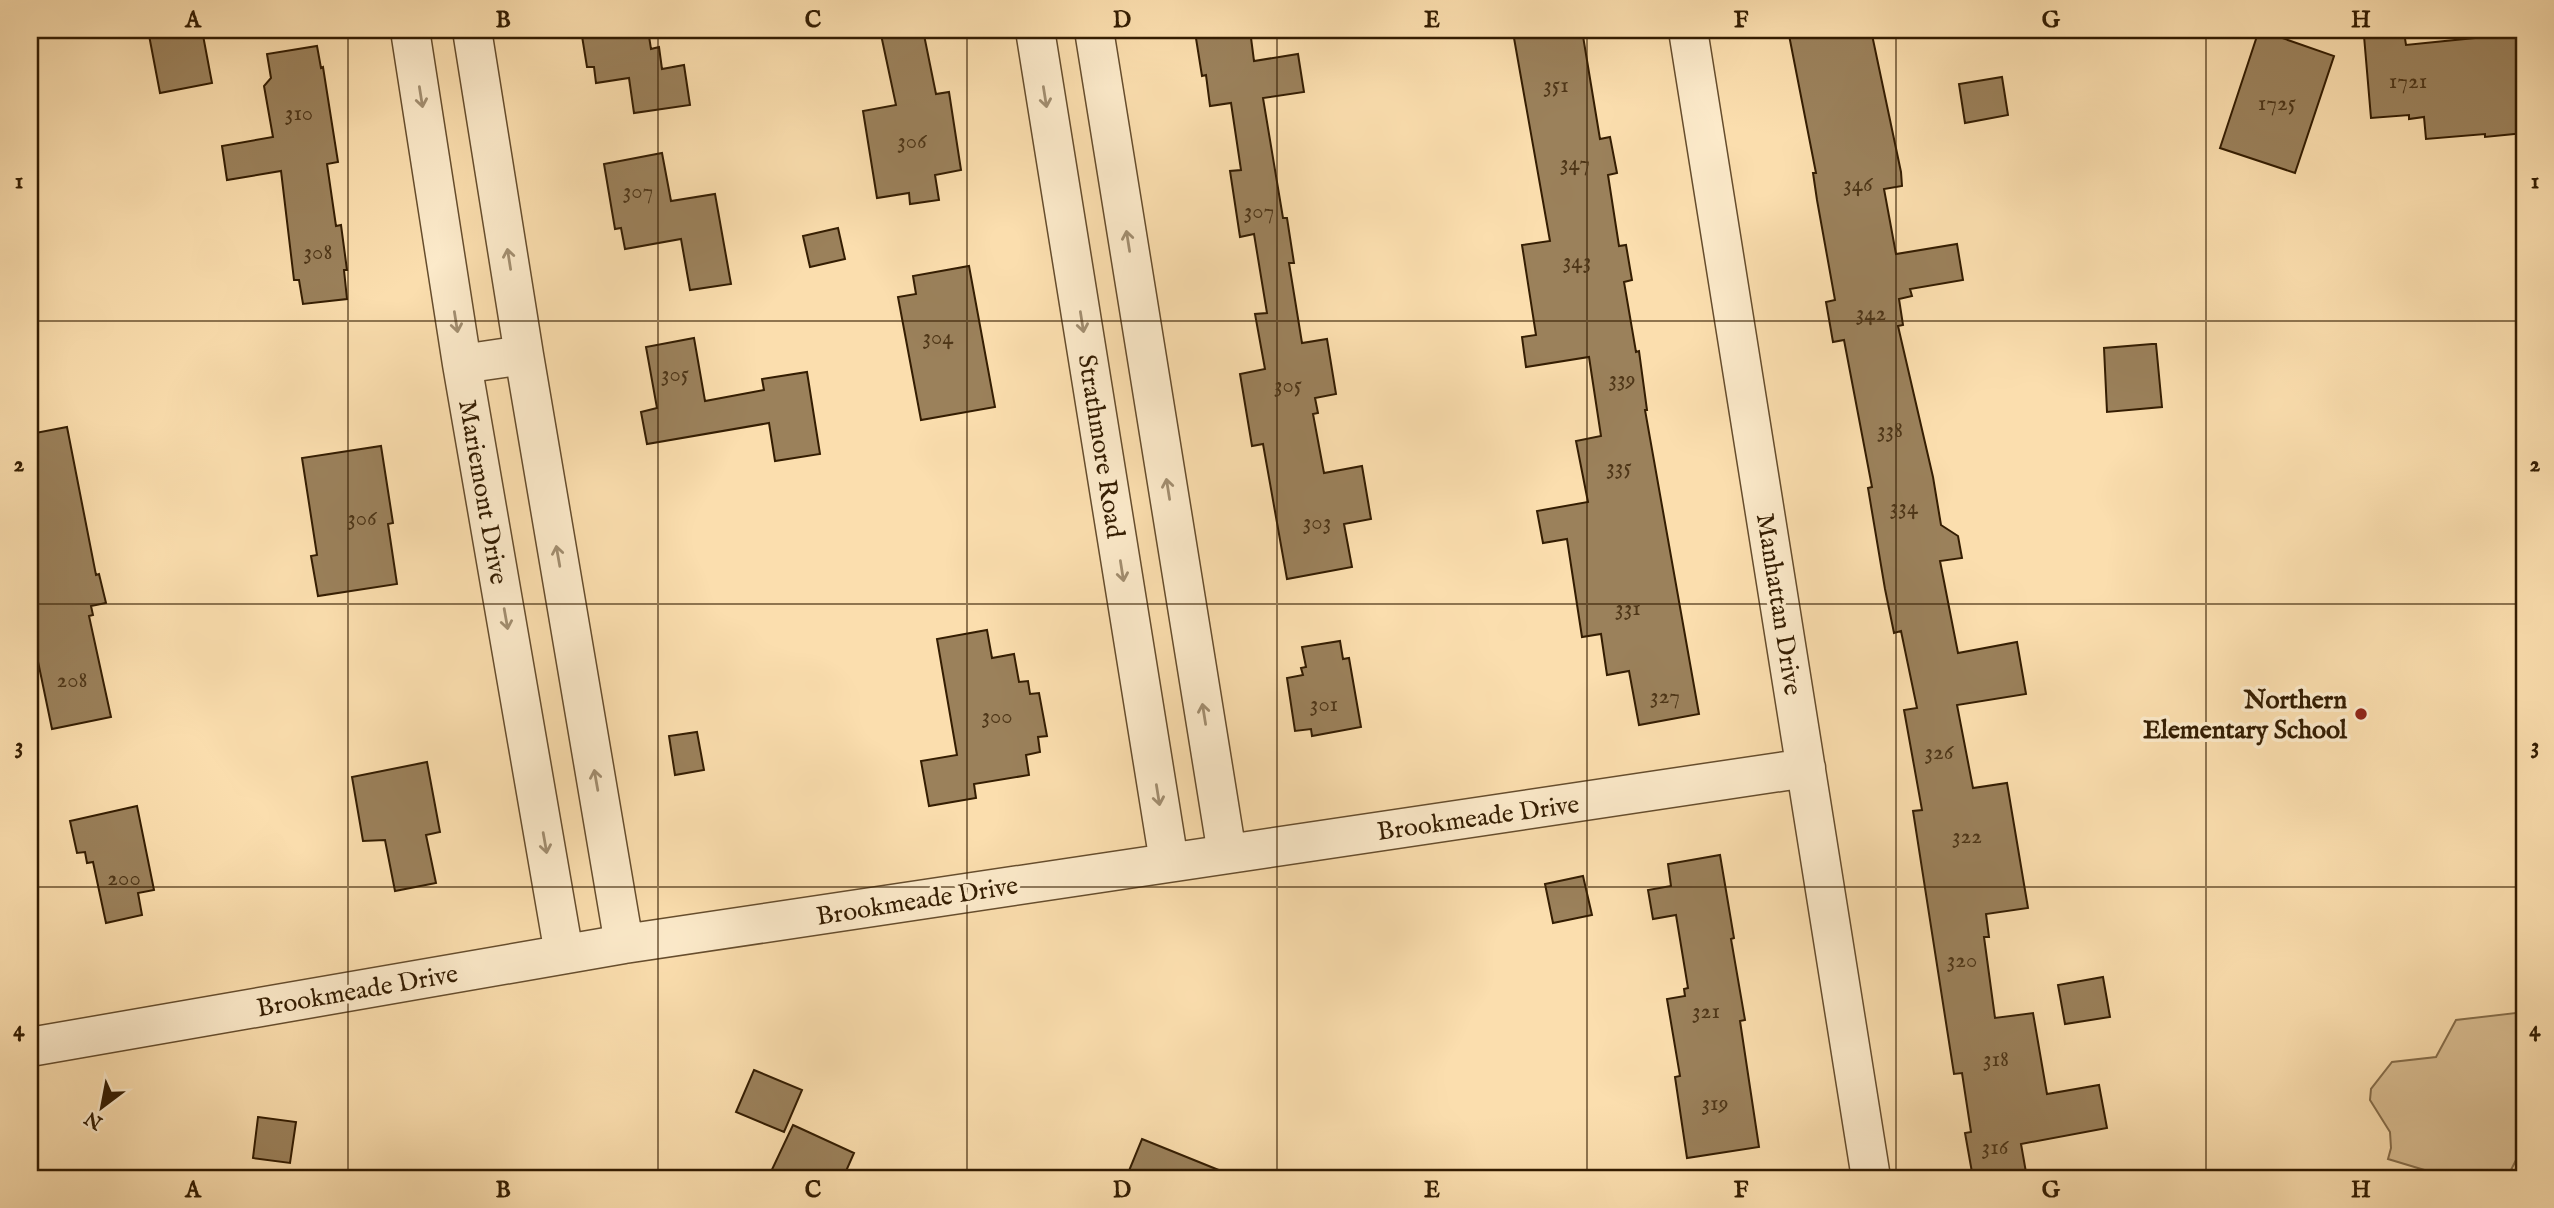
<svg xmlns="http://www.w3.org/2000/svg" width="2554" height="1208" font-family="'IM FELL English',serif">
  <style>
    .green { fill: #d9bd91; stroke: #866d4a; stroke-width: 2 }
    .building { fill: #9b815b; stroke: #341d02; stroke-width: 2 }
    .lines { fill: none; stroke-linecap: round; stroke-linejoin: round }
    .street-casing { stroke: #664d2d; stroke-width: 41 }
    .street { stroke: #fceaca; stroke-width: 38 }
    .oneway { stroke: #a28e70 }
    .grid { fill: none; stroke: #341d02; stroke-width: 2; stroke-opacity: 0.55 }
    .poi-dot { fill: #8f2418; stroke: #fceaca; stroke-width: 2.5 }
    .labels { text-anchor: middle; stroke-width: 7; stroke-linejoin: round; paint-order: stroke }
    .number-label { font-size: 23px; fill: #4e3618 }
    .street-label { font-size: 26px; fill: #341d02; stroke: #fceaca }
    .poi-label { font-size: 26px; font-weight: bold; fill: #341d02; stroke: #fceaca; text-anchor: end }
    .neatline { fill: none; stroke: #341d02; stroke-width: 2.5 }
    .grid-label { font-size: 23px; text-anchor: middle; font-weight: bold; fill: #341d02 }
  </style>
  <rect width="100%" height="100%" fill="#fbdeae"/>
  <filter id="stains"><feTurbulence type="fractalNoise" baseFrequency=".00286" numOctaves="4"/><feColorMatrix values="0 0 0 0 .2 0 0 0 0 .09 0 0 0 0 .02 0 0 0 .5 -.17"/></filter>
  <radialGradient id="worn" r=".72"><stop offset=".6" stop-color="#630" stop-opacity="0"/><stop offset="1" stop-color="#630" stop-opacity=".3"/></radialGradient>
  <path class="green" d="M 2524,1012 L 2524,1160 L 2516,1160 L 2507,1178 L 2451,1178 L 2388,1159 L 2391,1148 L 2390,1132 L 2370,1100 L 2371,1089 L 2392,1062 L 2436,1057 L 2456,1020 Z"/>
  <path class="building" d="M 148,30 L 202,30 L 212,83 L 160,93 Z
    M 581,30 L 648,30 L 651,49 L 659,47 L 662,69 L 684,65 L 690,105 L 634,113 L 629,78 L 596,83 L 594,67 L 587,67 Z
    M 880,30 L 923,30 L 936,94 L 949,92 L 961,170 L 935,175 L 939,200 L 910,204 L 909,193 L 877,198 L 863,111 L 896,105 Z
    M 1211,30 L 1250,30 L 1254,61 L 1298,54 L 1304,92 L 1263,98 L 1283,218 L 1287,218 L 1294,263 L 1289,263 L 1302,343 L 1327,339 L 1336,394 L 1315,398 L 1318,413 L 1313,414 L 1324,473 L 1362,466 L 1371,519 L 1344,524 L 1352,567 L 1287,579 L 1263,444 L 1252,446 L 1240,374 L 1265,369 L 1255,314 L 1267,313 L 1254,234 L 1240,237 L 1230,171 L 1241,170 L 1231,103 L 1210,106 L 1206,75 L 1202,76 L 1195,32 Z
    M 1567,30 L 1582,30 L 1600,139 L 1610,137 L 1617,173 L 1608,175 L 1619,246 L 1626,245 L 1632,280 L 1624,282 L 1636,352 L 1639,351 L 1647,410 L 1645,410 L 1699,714 L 1639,725 L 1629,671 L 1607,675 L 1601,634 L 1582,637 L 1567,539 L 1543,543 L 1537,511 L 1588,502 L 1576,441 L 1601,436 L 1589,357 L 1526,367 L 1522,337 L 1536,335 L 1522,245 L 1550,241 L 1514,38 Z
    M 1788,30 L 1871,30 L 1901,172 L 1902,186 L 1884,189 L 1896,254 L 1957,244 L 1963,280 L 1910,289 L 1912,296 L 1899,299 L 1903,325 L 1898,326 L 1933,477 L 1941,525 L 1958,536 L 1962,558 L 1940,561 L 1958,653 L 2017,642 L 2026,694 L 1957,705 L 1973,788 L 2007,783 L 2028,908 L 1986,914 L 1989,937 L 1984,937 L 1995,1018 L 2033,1013 L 2047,1094 L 2099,1085 L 2107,1128 L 2021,1144 L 2027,1178 L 1973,1178 L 1965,1133 L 1971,1132 L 1962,1073 L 1954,1074 L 1913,811 L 1922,810 L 1904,710 L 1917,708 L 1901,631 L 1894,633 L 1885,589 L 1868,488 L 1872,487 L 1844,340 L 1833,342 L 1826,302 L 1835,300 L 1817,200 L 1813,173 L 1816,173 Z
    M 2259,30 L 2334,56 L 2295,173 L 2220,148 Z
    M 2472,30 L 2513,30 L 2514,36 L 2524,35 L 2524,133 L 2485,137 L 2485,134 L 2426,139 L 2424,117 L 2409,119 L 2409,115 L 2371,118 L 2364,36 L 2404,32 L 2406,45 L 2474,38 Z
    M 317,46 L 321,68 L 323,67 L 338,162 L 327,164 L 336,226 L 341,225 L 347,270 L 344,270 L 347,299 L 303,304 L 299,280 L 294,280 L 281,171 L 227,180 L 222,146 L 273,137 L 264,86 L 271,78 L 267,54 Z
    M 2002,77 L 2008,115 L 1965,123 L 1959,84 Z
    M 662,153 L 671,201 L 715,194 L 731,284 L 690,290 L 681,239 L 625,249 L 621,228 L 615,229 L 604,164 Z
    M 838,228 L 845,259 L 810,267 L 803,236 Z
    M 969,266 L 995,407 L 921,420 L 898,297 L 916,294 L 913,276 Z
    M 694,338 L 705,401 L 764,390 L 762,379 L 807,372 L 820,454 L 775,461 L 769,423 L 647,444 L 641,412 L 657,408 L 646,347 Z
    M 2152,344 L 2156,344 L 2162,407 L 2107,412 L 2104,348 Z
    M 67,427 L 96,575 L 99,574 L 106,603 L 91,606 L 93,615 L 89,616 L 111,717 L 52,729 L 30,623 L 30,434 Z
    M 381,446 L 393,523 L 388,524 L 397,584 L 318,596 L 311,556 L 317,555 L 302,458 Z
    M 987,630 L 992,658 L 1014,654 L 1019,682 L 1028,681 L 1030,694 L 1039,693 L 1047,736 L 1038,737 L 1040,752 L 1026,755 L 1029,775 L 974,784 L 976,798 L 929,806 L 921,761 L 957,755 L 937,639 Z
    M 1340,641 L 1343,659 L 1349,658 L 1361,727 L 1312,736 L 1311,729 L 1295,731 L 1287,678 L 1303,675 L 1301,668 L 1306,667 L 1302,647 Z
    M 697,732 L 704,770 L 675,775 L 669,736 Z
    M 427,762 L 440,832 L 426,835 L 436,883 L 395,891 L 385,840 L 363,841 L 352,777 Z
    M 137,806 L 154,890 L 138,893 L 142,915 L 106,923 L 93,862 L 87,863 L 85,852 L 77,853 L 70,821 Z
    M 1720,855 L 1734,938 L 1731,939 L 1745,1020 L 1740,1021 L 1759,1147 L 1687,1158 L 1675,1077 L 1680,1076 L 1667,999 L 1685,996 L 1684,989 L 1688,988 L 1676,915 L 1653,919 L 1648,890 L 1671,886 L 1668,864 Z
    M 1583,876 L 1592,915 L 1553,923 L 1545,884 Z
    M 2103,977 L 2110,1017 L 2065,1024 L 2058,985 Z
    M 754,1070 L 802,1090 L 784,1132 L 736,1112 Z
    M 258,1117 L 296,1122 L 290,1163 L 253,1158 Z
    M 793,1125 L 854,1153 L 843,1178 L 768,1178 Z
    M 1142,1139 L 1236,1177 L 1236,1178 L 1126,1178 Z"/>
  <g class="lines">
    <g class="street-casing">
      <path id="street" d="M 410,30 L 462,364 L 564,954
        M 472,30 L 524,355 L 624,944
        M 1035,30 L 1169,862
        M 1094,30 L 1227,854
        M 1688,30 L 1871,1178
        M 462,364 L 524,355
        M 30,1047 L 624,944 L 1806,768"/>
    </g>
    <use href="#street" class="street"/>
  </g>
  <defs><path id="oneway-shaft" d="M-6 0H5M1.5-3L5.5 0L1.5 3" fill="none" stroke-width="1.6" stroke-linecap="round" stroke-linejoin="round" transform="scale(1.75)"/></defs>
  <g class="oneway">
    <use href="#oneway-shaft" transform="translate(421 97) rotate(81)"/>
    <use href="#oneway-shaft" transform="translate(1045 97) rotate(81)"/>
    <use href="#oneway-shaft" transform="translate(1128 241) rotate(-99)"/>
    <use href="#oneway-shaft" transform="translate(509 259) rotate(-99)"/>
    <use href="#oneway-shaft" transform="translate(456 322) rotate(81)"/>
    <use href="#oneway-shaft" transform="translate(1082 322) rotate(81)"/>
    <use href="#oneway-shaft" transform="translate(1168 489) rotate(-99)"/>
    <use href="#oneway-shaft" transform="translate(558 556) rotate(-100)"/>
    <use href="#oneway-shaft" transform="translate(1122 571) rotate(81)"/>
    <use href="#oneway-shaft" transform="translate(506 619) rotate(80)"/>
    <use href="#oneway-shaft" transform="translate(1204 714) rotate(-99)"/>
    <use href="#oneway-shaft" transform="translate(596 780) rotate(-100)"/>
    <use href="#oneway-shaft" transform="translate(1158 795) rotate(81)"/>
    <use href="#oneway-shaft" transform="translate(545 843) rotate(80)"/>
  </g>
  <path class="grid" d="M 348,30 L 348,1178M 658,30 L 658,1178M 967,30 L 967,1178M 1277,30 L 1277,1178M 1587,30 L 1587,1178M 1896,30 L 1896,1178M 2206,30 L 2206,1178M 30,321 L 2524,321M 30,604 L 2524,604M 30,887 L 2524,887"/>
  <circle class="poi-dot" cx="2361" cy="714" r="7"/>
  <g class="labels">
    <g class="number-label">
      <text x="2408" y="88">1721</text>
      <text x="1556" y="92">351</text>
      <text x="2277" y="110">1725</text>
      <text x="299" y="120">310</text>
      <text x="912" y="148">306</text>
      <text x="1575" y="170">347</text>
      <text x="1858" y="191">346</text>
      <text x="638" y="198">307</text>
      <text x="1259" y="218">307</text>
      <text x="318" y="259">308</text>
      <text x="1577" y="268">343</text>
      <text x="1871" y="320">342</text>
      <text x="938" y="344">304</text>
      <text x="675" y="381">305</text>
      <text x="1622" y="386">339</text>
      <text x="1288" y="392">305</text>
      <text x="1890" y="437">338</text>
      <text x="1619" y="474">335</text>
      <text x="1904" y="514">334</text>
      <text x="362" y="525">306</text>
      <text x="1317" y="529">303</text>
      <text x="1628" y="615">331</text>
      <text x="72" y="687">208</text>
      <text x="1665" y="703">327</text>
      <text x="1324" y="711">301</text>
      <text x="997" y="723">300</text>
      <text x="1939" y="759">326</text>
      <text x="1967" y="843">322</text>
      <text x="124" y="885">200</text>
      <text x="1962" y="967">320</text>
      <text x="1706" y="1018">321</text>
      <text x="1996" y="1066">318</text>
      <text x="1715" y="1110">319</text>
      <text x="1995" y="1154">316</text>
    </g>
    <g class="street-label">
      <text transform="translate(1102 446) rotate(81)" y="9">Strathmore Road</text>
      <text transform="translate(484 492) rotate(80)" y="9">Mariemont Drive</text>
      <text transform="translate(1780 604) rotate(81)" y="9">Manhattan Drive</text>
      <text transform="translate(1478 817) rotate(-8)" y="9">Brookmeade Drive</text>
      <text transform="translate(917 900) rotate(-9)" y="9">Brookmeade Drive</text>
      <text transform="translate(357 990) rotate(-10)" y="9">Brookmeade Drive</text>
    </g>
    <g class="poi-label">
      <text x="2347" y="708">Northern<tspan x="2347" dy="30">Elementary School</tspan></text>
    </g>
  </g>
  <rect width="2554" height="1208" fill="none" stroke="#fbdeae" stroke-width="77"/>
  <g transform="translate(102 1107) rotate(212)" stroke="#fceaca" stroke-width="5" paint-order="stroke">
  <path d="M0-5L12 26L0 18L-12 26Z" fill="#341d02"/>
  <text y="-10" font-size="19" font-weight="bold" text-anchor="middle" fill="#341d02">N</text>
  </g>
  <rect x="38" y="38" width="2478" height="1132" class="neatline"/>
  <g class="grid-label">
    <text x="193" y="27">A</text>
    <text x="503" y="27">B</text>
    <text x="813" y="27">C</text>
    <text x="1122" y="27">D</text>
    <text x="1432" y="27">E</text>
    <text x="1741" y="27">F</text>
    <text x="2051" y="27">G</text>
    <text x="2361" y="27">H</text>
    <text x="19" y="188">1</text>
    <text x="2535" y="188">1</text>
    <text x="19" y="471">2</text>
    <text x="2535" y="471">2</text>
    <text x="19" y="753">3</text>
    <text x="2535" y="753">3</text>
    <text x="19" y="1036">4</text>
    <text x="2535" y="1036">4</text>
    <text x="193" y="1197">A</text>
    <text x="503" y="1197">B</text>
    <text x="813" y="1197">C</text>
    <text x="1122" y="1197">D</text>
    <text x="1432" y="1197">E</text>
    <text x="1741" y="1197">F</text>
    <text x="2051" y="1197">G</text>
    <text x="2361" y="1197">H</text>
  </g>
  <rect width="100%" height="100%" filter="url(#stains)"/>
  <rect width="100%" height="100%" fill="url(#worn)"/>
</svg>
